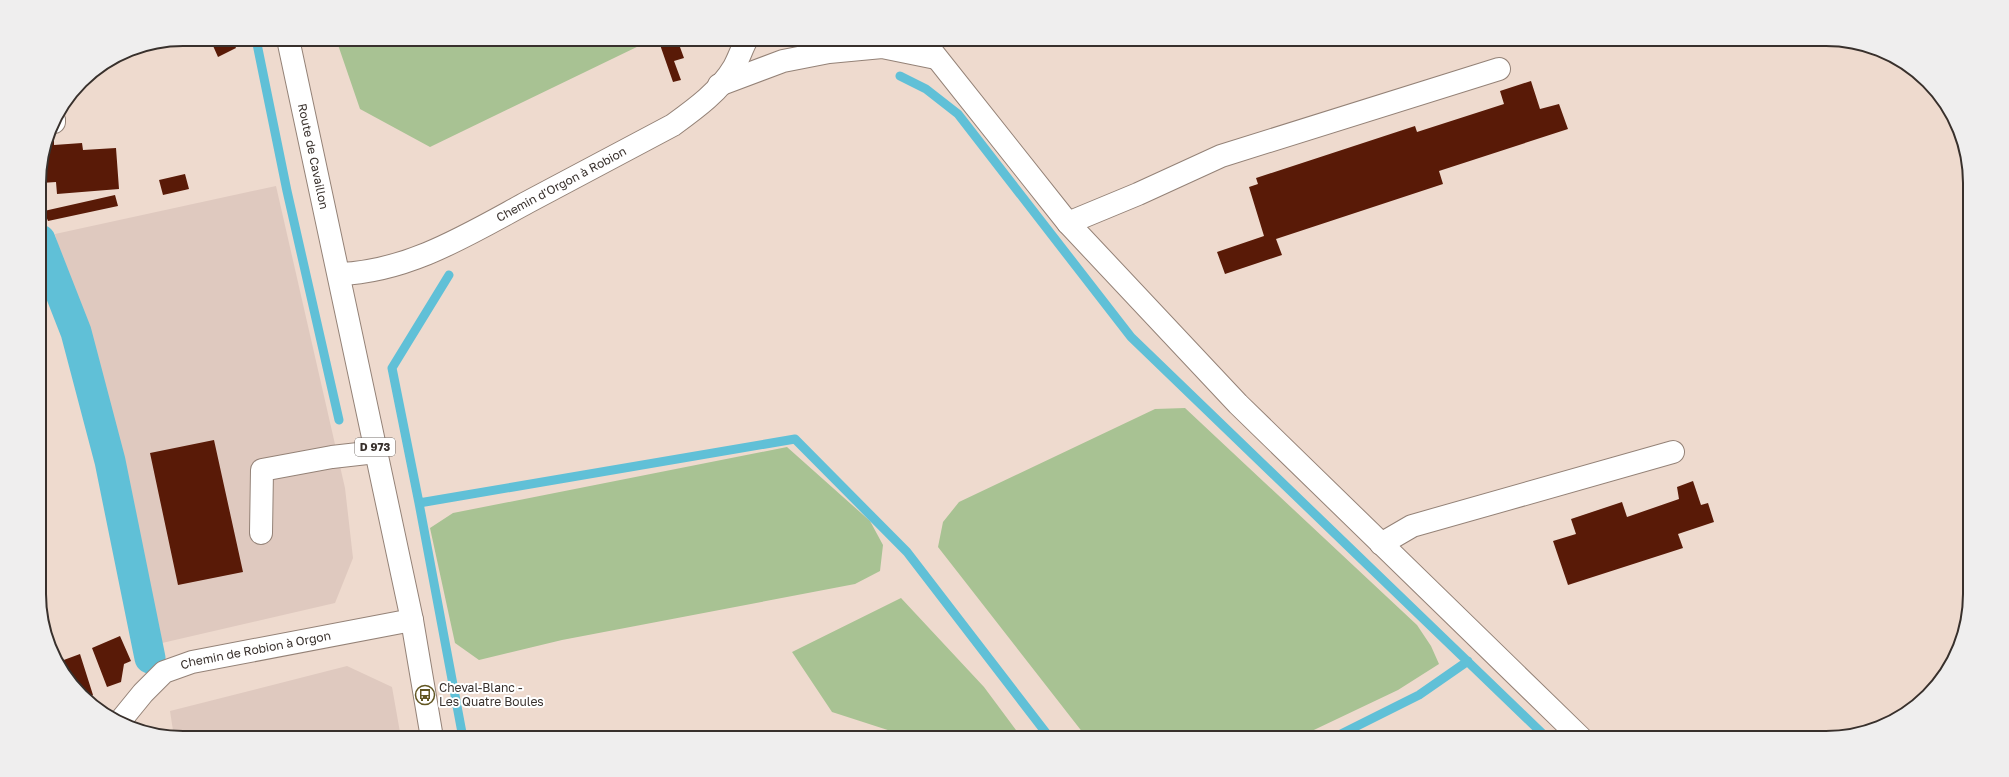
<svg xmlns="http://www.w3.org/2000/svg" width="2009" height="777" font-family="'Golos Text',sans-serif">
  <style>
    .industrial { fill: #dfc9bf }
    .green { fill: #a8c293 }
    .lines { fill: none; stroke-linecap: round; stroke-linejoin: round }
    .stream { stroke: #60c0d7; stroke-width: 9 }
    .canal { stroke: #60c0d7; stroke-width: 31 }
    .building { fill: #591a07 }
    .minor-casing { stroke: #948277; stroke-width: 24 }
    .major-casing { stroke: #948277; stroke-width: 24 }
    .minor { stroke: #fff; stroke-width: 22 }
    .major { stroke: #fff; stroke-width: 22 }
    .labels { text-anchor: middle; stroke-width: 4; stroke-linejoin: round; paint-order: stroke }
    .shield { fill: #fff; stroke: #746e6b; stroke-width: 1 }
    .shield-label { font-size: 11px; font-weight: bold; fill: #38302c }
    .street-label { font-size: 12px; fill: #38302c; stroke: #fff }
    .poi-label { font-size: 12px; fill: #38302c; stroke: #fff; text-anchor: start }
    .rim { fill: none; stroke: #38302c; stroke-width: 2 }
  </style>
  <rect width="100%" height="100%" fill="#eedace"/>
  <path class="industrial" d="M 276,186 L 345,488 L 353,558 L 335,603 L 162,643 L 55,234 Z
    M 347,666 L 392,687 L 401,738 L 174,737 L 170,711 Z"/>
  <path class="green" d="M 336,39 L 642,39 L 643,44 L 430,147 L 360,109 Z
    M 1185,408 L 1417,625 L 1431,646 L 1439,664 L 1398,690 L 1297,738 L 1087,738 L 938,547 L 943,522 L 959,502 L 1155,409 Z
    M 787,447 L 870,521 L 883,545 L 880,571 L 855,584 L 562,640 L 479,660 L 455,643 L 430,528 L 453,513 Z
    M 901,598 L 984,687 L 1022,738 L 899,738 L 897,733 L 832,712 L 792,652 Z"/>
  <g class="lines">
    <path class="stream" d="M 256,39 L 287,191 L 339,420
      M 900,76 L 926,89 L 958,114 L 1131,337 L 1547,738
      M 449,275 L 392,368 L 419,503 L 463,738
      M 419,503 L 795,439 L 907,552 L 1050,738
      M 1333,738 L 1419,695 L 1468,661"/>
    <path class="canal" d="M 40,240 L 76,332 L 110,461 L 150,658"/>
  </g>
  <path class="building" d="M 210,39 L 232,39 L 236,48 L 218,57 Z
    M 658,39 L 677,39 L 684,58 L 674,61 L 681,80 L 673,82 Z
    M 1531,81 L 1540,109 L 1559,104 L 1568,129 L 1439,171 L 1443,184 L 1276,239 L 1282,255 L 1225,274 L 1217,252 L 1264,236 L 1249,187 L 1258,184 L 1256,178 L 1415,126 L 1417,132 L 1504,104 L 1500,91 Z
    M 48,141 L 54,141 L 54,145 L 82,143 L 83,150 L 116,148 L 119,189 L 57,194 L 56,182 L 41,183 L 40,169 Z
    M 185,174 L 189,189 L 163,195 L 159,180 Z
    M 115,195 L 118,206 L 48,221 L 44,211 Z
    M 214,440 L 243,572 L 178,585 L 150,453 Z
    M 1693,481 L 1701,505 L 1708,503 L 1714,522 L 1678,534 L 1683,548 L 1568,585 L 1553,541 L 1576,534 L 1571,519 L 1622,502 L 1627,517 L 1679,499 L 1677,487 Z
    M 120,636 L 131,661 L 124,664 L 121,682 L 107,687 L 92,648 Z
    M 80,654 L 93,695 L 88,698 L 75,689 L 61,661 Z"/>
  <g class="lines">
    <g class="minor-casing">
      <g id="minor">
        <path d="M 922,39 L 1068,223 L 1238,404 L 1581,738"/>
        <path d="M 719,85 L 783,61 L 829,52 L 882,47 L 936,58"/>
        <path d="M 54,120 L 54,122"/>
        <path d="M 1068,223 L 1138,194 L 1221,156 L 1499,69"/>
        <path id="s1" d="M 339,274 C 408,272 469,234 528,202 C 576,177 624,151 673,125 C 695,109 720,91 734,67 C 739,58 742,48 747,39"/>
        <path d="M 261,533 L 262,470 L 332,457 L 376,452"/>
        <path d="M 1381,544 L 1412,526 L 1673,452"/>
        <path id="s2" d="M 121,720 L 143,693 L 164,672 L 192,662 L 412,620"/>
      </g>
    </g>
    <g class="major-casing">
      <g id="major">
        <path id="s3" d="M 288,39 L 412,620 L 432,738"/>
      </g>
    </g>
    <use href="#minor" class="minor"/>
    <use href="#major" class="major"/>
  </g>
  <defs>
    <g id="bus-ring" transform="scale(1)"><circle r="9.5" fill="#fff" stroke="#625622" stroke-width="1.5"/><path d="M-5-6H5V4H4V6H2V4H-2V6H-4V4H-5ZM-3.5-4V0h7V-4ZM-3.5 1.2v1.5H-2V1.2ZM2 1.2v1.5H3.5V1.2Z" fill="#625622"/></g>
  </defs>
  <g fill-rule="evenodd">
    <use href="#bus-ring" x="425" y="695"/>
  </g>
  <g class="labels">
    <rect class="shield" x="355" y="438" width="40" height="18" rx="3"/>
    <g class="shield-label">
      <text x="375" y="451">D 973</text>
    </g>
    <g class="street-label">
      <text dy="4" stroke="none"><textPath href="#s3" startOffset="120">Route de Cavaillon</textPath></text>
      <text dy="4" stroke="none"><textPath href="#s1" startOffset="242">Chemin d'Orgon à Robion</textPath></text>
      <text dy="4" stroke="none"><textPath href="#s2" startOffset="159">Chemin de Robion à Orgon</textPath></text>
    </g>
    <g class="poi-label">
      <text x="439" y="692">Cheval-Blanc -<tspan x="439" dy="14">Les Quatre Boules</tspan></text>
    </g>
  </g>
  <path d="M0 0H2009V777H0ZM183 46H1826A137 137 0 0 1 1963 183V594A137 137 0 0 1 1826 731H183A137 137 0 0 1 46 594V183A137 137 0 0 1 183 46Z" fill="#efeeee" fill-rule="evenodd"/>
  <path class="rim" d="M183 46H1826A137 137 0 0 1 1963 183V594A137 137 0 0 1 1826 731H183A137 137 0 0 1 46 594V183A137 137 0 0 1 183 46Z"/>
</svg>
